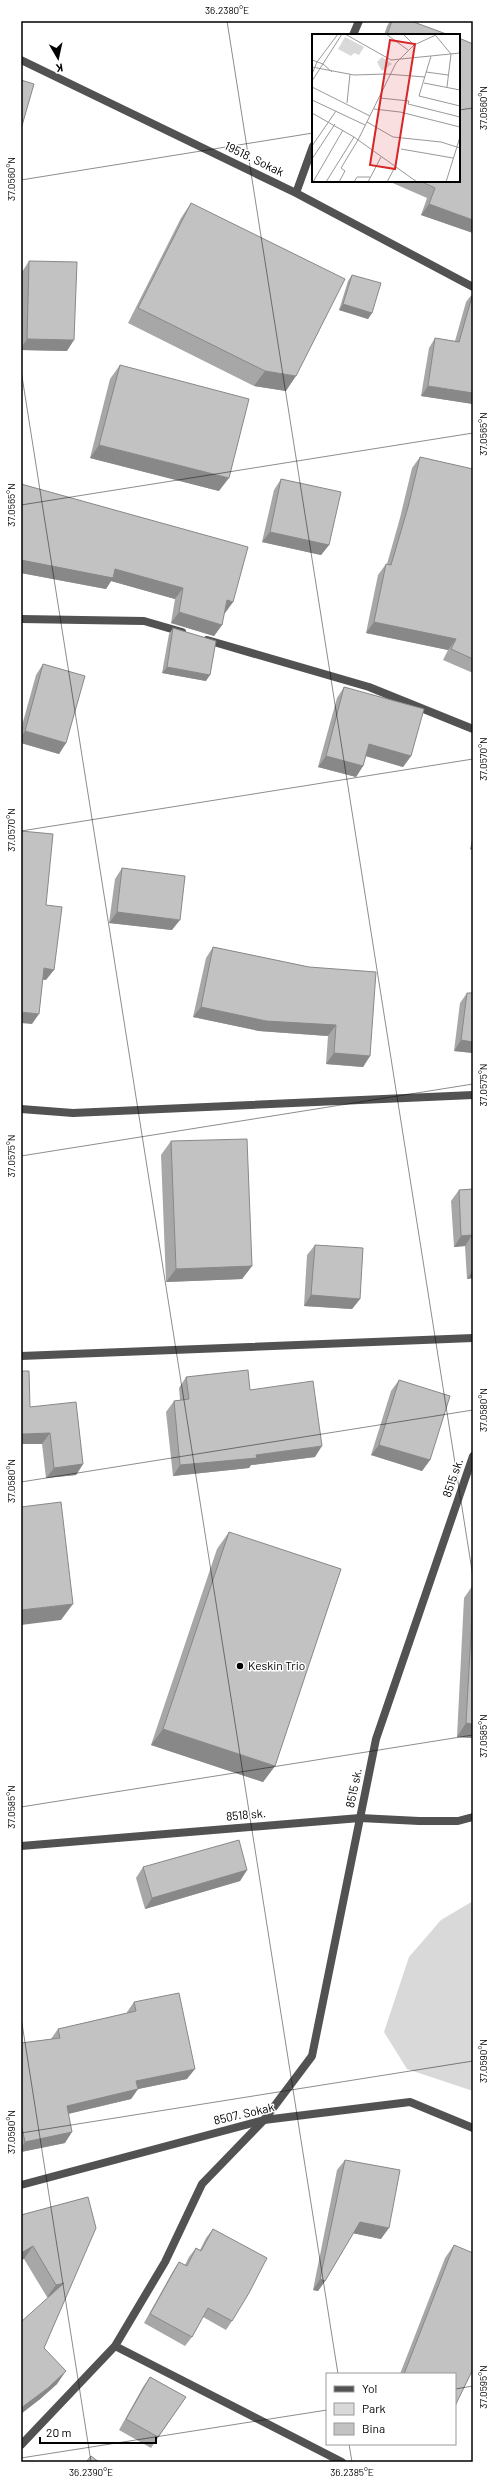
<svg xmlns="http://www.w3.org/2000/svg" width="494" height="2483" font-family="Barlow,sans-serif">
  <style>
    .green { fill: #d9d9d9 }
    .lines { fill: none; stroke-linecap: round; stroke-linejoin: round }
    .minor { stroke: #525252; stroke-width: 8 }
    .tertiary { stroke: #525252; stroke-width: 8 }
    .wall { fill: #a7a7a7 }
    .shaded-wall { fill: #888 }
    .building { fill: #c2c2c2; stroke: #888 }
    .ticks { fill: none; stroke: #000; stroke-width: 1; stroke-opacity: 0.45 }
    .poi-dot { fill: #000; stroke: #fff; stroke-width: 1.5 }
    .labels { text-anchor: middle; stroke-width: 3; stroke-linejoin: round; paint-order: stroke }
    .street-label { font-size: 12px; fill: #000; stroke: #fff }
    .poi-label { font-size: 12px; fill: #000; stroke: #fff; text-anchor: start }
    .inset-road { fill: none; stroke: #999; stroke-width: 1 }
    .view { fill: #d62828; fill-opacity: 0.15; stroke: #d62828; stroke-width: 2 }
    .inset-edge { fill: none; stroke: #000; stroke-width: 2 }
    .neatline { fill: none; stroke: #000; stroke-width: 1.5 }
    .ticks-label { font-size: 10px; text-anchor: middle; fill: #000 }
  </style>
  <rect width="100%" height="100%" fill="#fff"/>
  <path class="green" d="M 473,1901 L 473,2091 L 407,2069 L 384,2032 L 409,1957 L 441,1920 Z"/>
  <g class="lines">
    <path class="minor" d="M 353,35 L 359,21
      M 21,60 L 296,193 L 473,287
      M 296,193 L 313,146
      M 21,619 L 144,621 L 182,632
      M 207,640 L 369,687 L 473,729
      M 21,1109 L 73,1113 L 473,1095
      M 21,1356 L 473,1338
      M 21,1846 L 360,1818 L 419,1821 L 458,1821 L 473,1817
      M 115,2346 L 342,2462
      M 21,2445 L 115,2346 L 165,2262 L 202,2184 L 264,2120 L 312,2056 L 376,1739 L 473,1456"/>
    <path class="tertiary" d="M 21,2185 L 264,2120 L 410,2102 L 473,2128"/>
  </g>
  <path class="wall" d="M 390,21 L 411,21 L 449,35 L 384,35 L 387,26 Z
    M 473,44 L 473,233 L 421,215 L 427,198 L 388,181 L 459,181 Z
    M 191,203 L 286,391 L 254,386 L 128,323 L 181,218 Z
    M 29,261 L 67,351 L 21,350 L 22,272 Z
    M 352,275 L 372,313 L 368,319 L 339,310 L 348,281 Z
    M 473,293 L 473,404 L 421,396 L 429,348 L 435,338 L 455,341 L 466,302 Z
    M 120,365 L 219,491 L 90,458 L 110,379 Z
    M 420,457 L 473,469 L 473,673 L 443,660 L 448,650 L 366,633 L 378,575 L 386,564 L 387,564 L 400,518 L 412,468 Z
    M 281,479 L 329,545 L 321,555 L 262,542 L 274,490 Z
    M 21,484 L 233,602 L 225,613 L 224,612 L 222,625 L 214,636 L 171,623 L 175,599 L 111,581 L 106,589 L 21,573 Z
    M 173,628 L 206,681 L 162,673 L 169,634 Z
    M 43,664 L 66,743 L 59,754 L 21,743 L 21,729 L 36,675 Z
    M 344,687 L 411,756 L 403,767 L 366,756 L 363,766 L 356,777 L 318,767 L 337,698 Z
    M 473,836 L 473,850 L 470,849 Z
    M 122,868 L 172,930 L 109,923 L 115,879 Z
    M 213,947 L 309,967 L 370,1056 L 363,1067 L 326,1064 L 328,1036 L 259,1031 L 193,1017 L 206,958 Z
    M 467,993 L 473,1053 L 454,1051 L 460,1003 Z
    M 171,1141 L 252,1266 L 242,1279 L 166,1282 L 161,1155 Z
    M 473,1189 L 473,1278 L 467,1279 L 465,1246 L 454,1247 L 451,1201 L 459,1190 Z
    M 315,1245 L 360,1299 L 352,1309 L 304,1306 L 307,1255 Z
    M 186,1377 L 250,1390 L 315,1457 L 251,1465 L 249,1468 L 173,1476 L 166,1412 L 174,1401 L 180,1400 L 179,1388 Z
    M 399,1380 L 430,1460 L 422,1471 L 371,1455 L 391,1391 Z
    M 30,1407 L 83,1464 L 76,1475 L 46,1478 L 42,1444 Z
    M 229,1532 L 275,1766 L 263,1782 L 151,1745 L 217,1549 Z
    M 473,1585 L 473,1738 L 457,1737 L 464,1598 Z
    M 143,1867 L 247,1870 L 240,1881 L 145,1909 L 136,1878 Z
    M 134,2002 L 187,2079 L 138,2089 L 131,2099 L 68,2114 L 65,2143 L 21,2152 L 21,2043 L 51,2039 L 58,2029 L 127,2013 L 127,2012 Z
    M 345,2160 L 381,2239 L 353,2233 L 325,2281 L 318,2291 L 313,2290 L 337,2170 Z
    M 88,2197 L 44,2348 L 57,2384 L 39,2400 L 49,2297 L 47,2297 L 24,2259 L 21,2260 L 21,2215 Z
    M 213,2229 L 232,2321 L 226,2330 L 203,2317 L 192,2337 L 185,2346 L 144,2323 L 173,2271 L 179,2262 L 185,2265 L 189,2257 L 196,2248 L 200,2250 L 206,2238 Z
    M 454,2245 L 455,2374 L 400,2374 L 445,2258 Z
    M 150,2377 L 186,2397 L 151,2448 L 119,2430 L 143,2387 Z"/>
  <path class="shaded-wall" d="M 429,204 L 473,220 L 473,233 L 421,215 Z
    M 343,304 L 372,313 L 368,319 L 339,310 Z
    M 27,339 L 74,340 L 67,351 L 21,350 L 21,348 Z
    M 265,371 L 296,376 L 286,391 L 254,386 Z
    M 428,386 L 473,393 L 473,404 L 421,396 Z
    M 99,445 L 229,478 L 219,491 L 90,458 Z
    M 270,532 L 329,545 L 321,555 L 262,542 Z
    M 21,560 L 115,569 L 183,588 L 175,599 L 111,581 L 106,589 L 21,573 Z
    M 227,600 L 233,602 L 225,613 L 219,611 Z
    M 179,612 L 222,625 L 214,636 L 171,623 Z
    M 374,622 L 456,639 L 448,650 L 366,633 Z
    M 167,667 L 210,675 L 206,681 L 162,673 Z
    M 25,731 L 66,743 L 59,754 L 21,743 L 21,737 Z
    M 369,744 L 411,756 L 403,767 L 362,755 Z
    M 326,756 L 363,766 L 356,777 L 318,767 Z
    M 473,846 L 473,850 L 470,849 Z
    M 117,912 L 180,920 L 172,930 L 109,923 Z
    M 44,968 L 54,970 L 46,980 L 36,979 Z
    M 201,1007 L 336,1025 L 328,1036 L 259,1031 L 193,1017 Z
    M 21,1012 L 39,1014 L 32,1024 L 21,1023 Z
    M 461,1040 L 473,1042 L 473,1053 L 454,1051 Z
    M 334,1053 L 370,1056 L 363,1067 L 326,1064 Z
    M 472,1235 L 465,1246 L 454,1247 L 461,1236 Z
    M 252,1266 L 242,1279 L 166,1282 L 176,1269 Z
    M 473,1270 L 473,1278 L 467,1279 Z
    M 311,1295 L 360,1299 L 352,1309 L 304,1306 Z
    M 50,1433 L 42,1444 L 21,1444 L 21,1434 Z
    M 379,1445 L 430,1460 L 422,1471 L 371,1455 Z
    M 322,1446 L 315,1457 L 251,1465 L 249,1468 L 173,1476 L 180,1465 Z
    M 83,1464 L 76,1475 L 46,1478 L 54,1468 Z
    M 73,1604 L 61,1620 L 21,1625 L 21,1610 Z
    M 466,1723 L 473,1724 L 473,1738 L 457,1737 Z
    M 163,1729 L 275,1766 L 263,1782 L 151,1745 Z
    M 247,1870 L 240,1881 L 145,1909 L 152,1898 Z
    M 195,2069 L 187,2079 L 138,2089 L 131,2099 L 59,2116 L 67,2106 L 136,2081 Z
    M 72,2132 L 65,2143 L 21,2152 L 21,2148 L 25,2142 Z
    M 360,2222 L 389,2228 L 381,2239 L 352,2233 Z
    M 33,2246 L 24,2259 L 21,2260 L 21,2253 Z
    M 320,2279 L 325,2281 L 318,2291 L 313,2290 Z
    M 64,2283 L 56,2295 L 47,2297 L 56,2285 Z
    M 66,2371 L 57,2384 L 39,2400 L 21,2414 L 21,2408 Z"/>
  <path class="building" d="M 392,21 L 411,21 L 449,35 L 387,35 Z
    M 459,38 L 473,44 L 473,220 L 429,204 L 435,188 L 420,181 L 459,181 Z
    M 21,80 L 34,84 L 21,129 Z
    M 191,203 L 345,279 L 296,376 L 265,371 L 138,308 Z
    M 29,261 L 77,262 L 74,340 L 27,339 Z
    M 352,275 L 381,283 L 372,313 L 343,304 Z
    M 473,293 L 473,393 L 428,386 L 435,338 L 459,342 Z
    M 120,365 L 249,399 L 229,478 L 99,445 Z
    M 420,457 L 473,469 L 473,659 L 451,649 L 456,639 L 374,622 L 386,564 L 391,565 L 408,507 Z
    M 281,479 L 341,492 L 329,545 L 270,532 Z
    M 21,484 L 248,547 L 233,602 L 227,600 L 222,625 L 179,612 L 183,588 L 115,569 L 113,578 L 21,560 Z
    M 173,628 L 216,641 L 210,675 L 167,667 Z
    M 43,664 L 85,676 L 66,743 L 25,731 Z
    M 344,687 L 424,709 L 411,756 L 369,744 L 363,766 L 326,756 Z
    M 21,831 L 53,834 L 46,905 L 62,907 L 54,970 L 44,968 L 39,1014 L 21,1012 Z
    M 122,868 L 185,876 L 180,920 L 117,912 Z
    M 213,947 L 309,967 L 376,972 L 370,1056 L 334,1053 L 336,1025 L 266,1021 L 201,1007 Z
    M 467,993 L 473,993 L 473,1042 L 461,1040 Z
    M 247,1139 L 252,1266 L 176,1269 L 171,1141 Z
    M 473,1189 L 473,1248 L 472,1235 L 461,1236 L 459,1190 Z
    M 315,1245 L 363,1248 L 360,1299 L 311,1295 Z
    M 248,1370 L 250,1390 L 313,1381 L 322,1446 L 256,1455 L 257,1458 L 180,1465 L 174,1401 L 189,1399 L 186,1377 Z
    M 21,1371 L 29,1371 L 30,1407 L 76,1402 L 83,1464 L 54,1468 L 50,1433 L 21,1434 Z
    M 399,1380 L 450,1396 L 430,1460 L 379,1445 Z
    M 61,1502 L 73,1604 L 21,1610 L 21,1507 Z
    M 229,1532 L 341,1569 L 275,1766 L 163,1729 Z
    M 473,1598 L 473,1724 L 466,1723 Z
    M 239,1840 L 247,1870 L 152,1898 L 143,1867 Z
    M 179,1993 L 195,2069 L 136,2081 L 138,2089 L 67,2106 L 72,2132 L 25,2142 L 21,2123 L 21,2043 L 60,2038 L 58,2029 L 136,2011 L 134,2002 Z
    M 345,2160 L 400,2170 L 389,2228 L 360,2222 L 325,2281 L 320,2279 Z
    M 88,2197 L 96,2228 L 44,2348 L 66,2371 L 48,2388 L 21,2408 L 21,2322 L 64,2283 L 56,2285 L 33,2246 L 21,2253 L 21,2215 Z
    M 213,2229 L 267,2258 L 249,2293 L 232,2321 L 208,2308 L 192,2337 L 150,2314 L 179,2262 L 187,2266 L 196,2248 L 201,2251 Z
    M 454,2245 L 473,2253 L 473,2369 L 455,2406 L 455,2374 L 404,2374 Z
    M 150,2377 L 186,2397 L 158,2437 L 126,2419 Z
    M 91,2456 L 99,2462 L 86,2462 Z"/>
  <path class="ticks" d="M 227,21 L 473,1577M 459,110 L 473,108M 21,180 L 313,133M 21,370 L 338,2374M 21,505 L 473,433M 21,831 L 473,759M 21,1156 L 473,1084M 21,1482 L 473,1410M 21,1807 L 473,1735M 21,2017 L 91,2462M 21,2133 L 473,2061M 455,2389 L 473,2386M 349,2444 L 352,2462M 21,2458 L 327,2410"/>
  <circle class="poi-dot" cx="240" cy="1666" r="4"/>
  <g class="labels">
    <g class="street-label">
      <text transform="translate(254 159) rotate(26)" y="4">19518. Sokak</text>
      <text transform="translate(453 1478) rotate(-71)" y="4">8515 sk.</text>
      <text transform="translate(354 1788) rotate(-78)" y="4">8515 sk.</text>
      <text transform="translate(246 1815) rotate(-5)" y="4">8518 sk.</text>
      <text transform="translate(244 2114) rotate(-13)" y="4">8507. Sokak</text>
    </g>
    <g class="poi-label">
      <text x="248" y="1670">Keskin Trio</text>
    </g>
  </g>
  <g transform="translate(312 34)">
    <rect width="148" height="148" fill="#fff"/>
    <path d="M 33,3 L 52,13 L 47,21 L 42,19 L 39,22 L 26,15 ZM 70,23 L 80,30 L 70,37 L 65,28 Z" fill="#d9d9d9"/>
    <path class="inset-road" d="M 33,0 L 79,26 L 148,19M 74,0 L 96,16M 91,0 L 102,11M 124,2 L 139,20 L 135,53M 119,22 L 107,62 L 148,72M 0,26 L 11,30 L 20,38M 0,33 L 42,41 L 74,40 L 113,43M 114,38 L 136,41M 0,40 L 5,28 L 26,0M 0,47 L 30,0M 112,49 L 148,56M 0,53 L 58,82M 68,64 L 97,67 L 96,70 L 148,83M 0,66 L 53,91M 35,69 L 38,40M 62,75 L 88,78 L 148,93M 0,79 L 42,103 L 105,148M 55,88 L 81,103 L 129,108 L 148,114M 0,112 L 24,77M 89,115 L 141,124M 0,125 L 23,90M 1,148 L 31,96M 14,148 L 42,103M 27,148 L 33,137 L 29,134 L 46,106 L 84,29 L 102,11 L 126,0M 42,148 L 45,143 L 58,143M 56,148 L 69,123M 75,148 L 83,133M 134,148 L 148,103"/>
    <path class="view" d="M 78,6 L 103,10 L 83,135 L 58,131 Z"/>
    <rect width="148" height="148" class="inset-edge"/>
  </g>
  <rect width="494" height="2483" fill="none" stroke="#ffffff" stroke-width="44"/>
  <rect x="326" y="2373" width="130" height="72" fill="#ffffff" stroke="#999999"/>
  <rect x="334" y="2386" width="20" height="6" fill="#525252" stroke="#999999"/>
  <text x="362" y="2393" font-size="12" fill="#000000">Yol</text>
  <rect x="334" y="2403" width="20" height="12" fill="#d9d9d9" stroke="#999999"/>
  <text x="362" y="2413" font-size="12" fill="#000000">Park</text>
  <rect x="334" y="2423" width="20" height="12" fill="#c2c2c2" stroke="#999999"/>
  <text x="362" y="2433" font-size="12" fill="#000000">Bina</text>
  <g transform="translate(58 58) rotate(171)" stroke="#ffffff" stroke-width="3" paint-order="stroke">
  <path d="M0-3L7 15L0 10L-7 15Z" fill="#000000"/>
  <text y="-6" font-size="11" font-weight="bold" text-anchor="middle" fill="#000000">K</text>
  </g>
  <path d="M40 2437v6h116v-6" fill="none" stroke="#000000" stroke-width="2"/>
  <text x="46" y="2437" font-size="12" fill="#000000" stroke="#ffffff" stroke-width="3" paint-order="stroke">20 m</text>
  <rect x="22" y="22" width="450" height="2439" class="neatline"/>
  <g class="ticks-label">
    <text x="227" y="14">36.2380°E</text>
    <text transform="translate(483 108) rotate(-90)" y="4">37.0560°N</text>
    <text transform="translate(11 179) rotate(-90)" y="4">37.0560°N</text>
    <text transform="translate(483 434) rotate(-90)" y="4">37.0565°N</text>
    <text transform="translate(11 505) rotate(-90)" y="4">37.0565°N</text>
    <text transform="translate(483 759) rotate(-90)" y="4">37.0570°N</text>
    <text transform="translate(11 830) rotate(-90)" y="4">37.0570°N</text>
    <text transform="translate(483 1085) rotate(-90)" y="4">37.0575°N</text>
    <text transform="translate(11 1156) rotate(-90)" y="4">37.0575°N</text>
    <text transform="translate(483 1410) rotate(-90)" y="4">37.0580°N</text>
    <text transform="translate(11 1481) rotate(-90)" y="4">37.0580°N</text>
    <text transform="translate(483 1736) rotate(-90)" y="4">37.0585°N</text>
    <text transform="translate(11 1807) rotate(-90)" y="4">37.0585°N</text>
    <text transform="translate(483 2061) rotate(-90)" y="4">37.0590°N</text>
    <text transform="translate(11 2132) rotate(-90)" y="4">37.0590°N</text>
    <text transform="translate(483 2387) rotate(-90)" y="4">37.0595°N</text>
    <text x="91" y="2476">36.2390°E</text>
    <text x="352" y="2476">36.2385°E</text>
  </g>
</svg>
